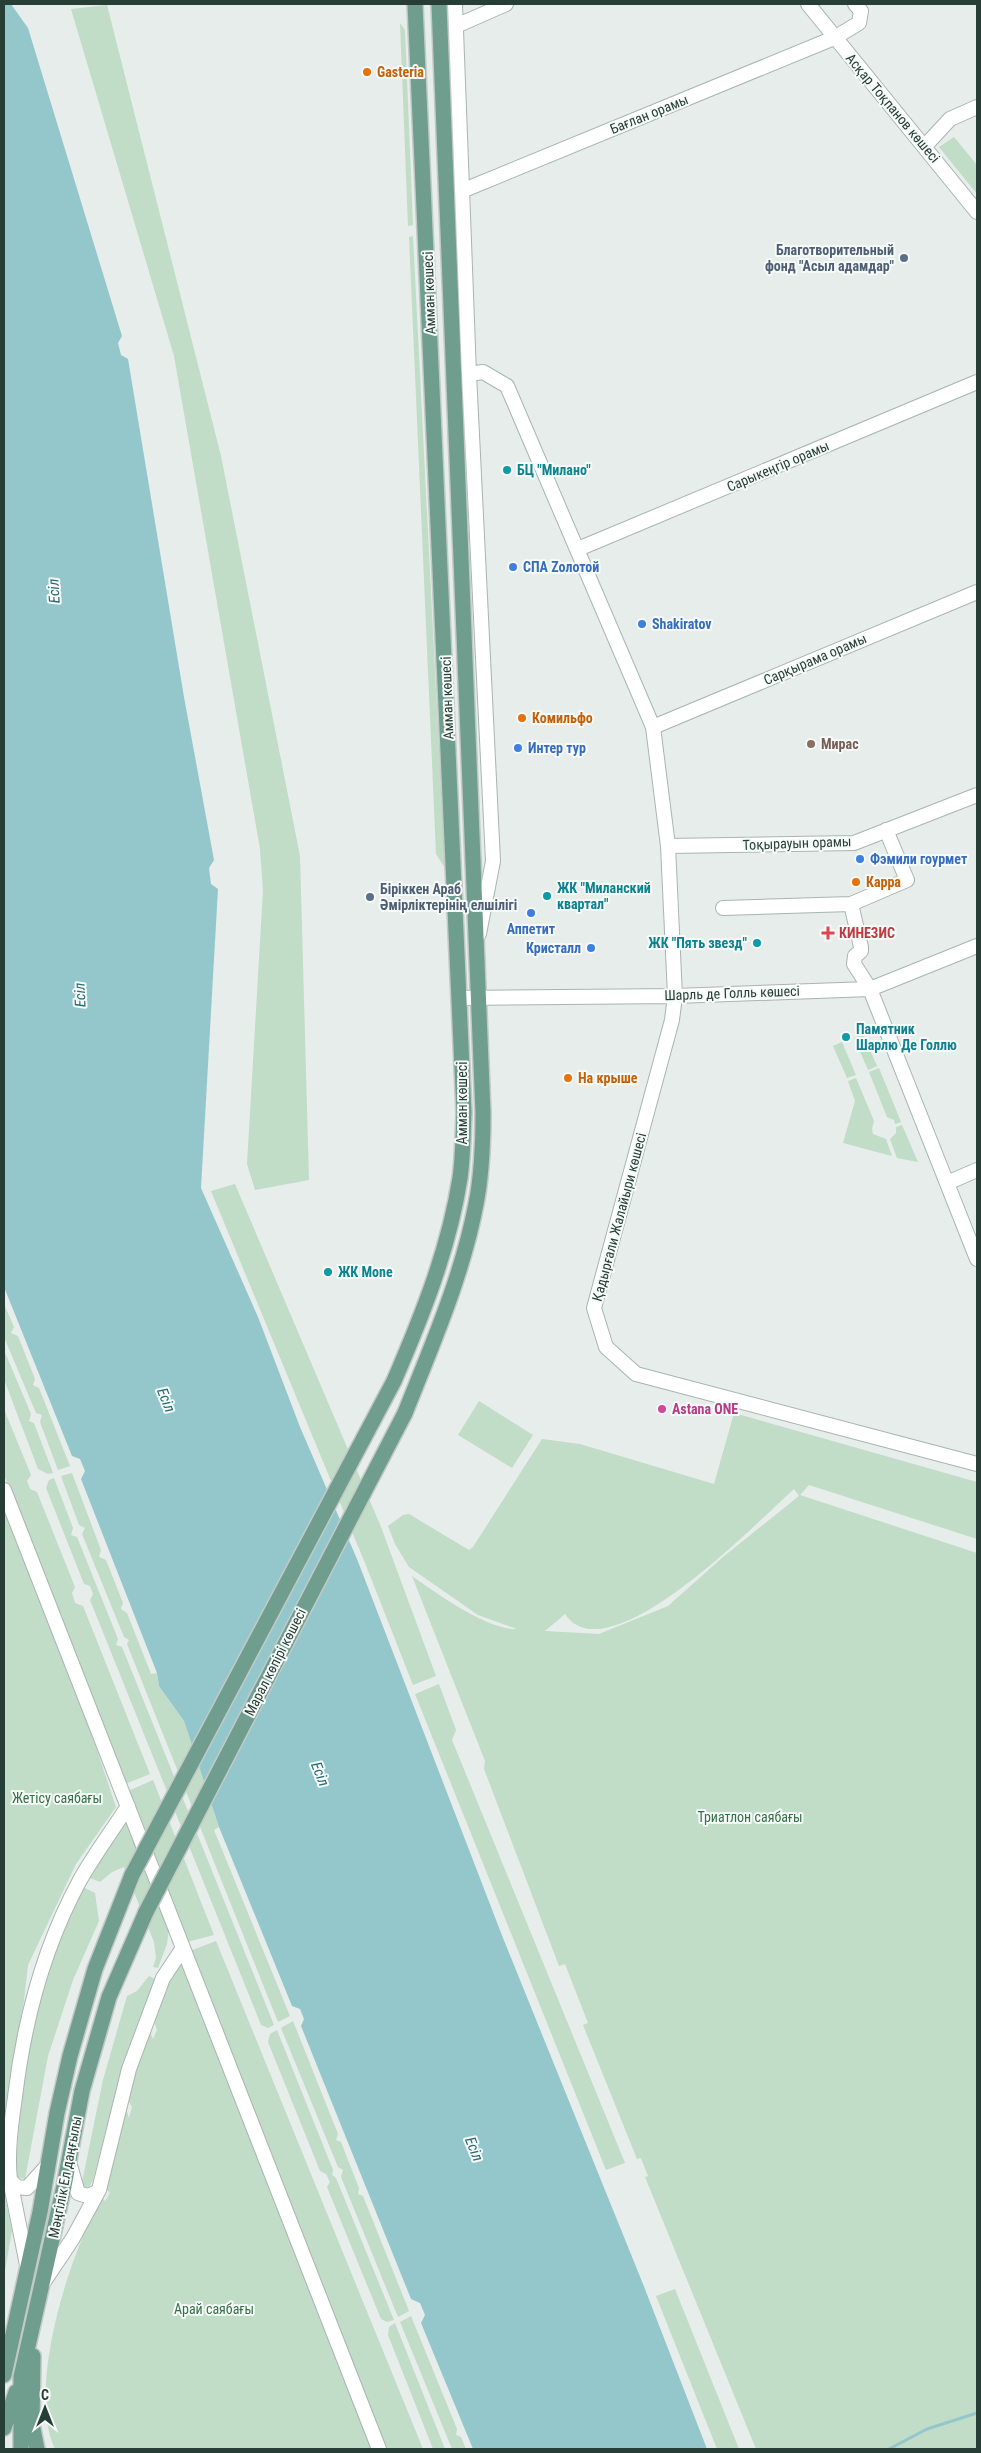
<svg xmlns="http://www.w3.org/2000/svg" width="981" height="2453" font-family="'Roboto Condensed',sans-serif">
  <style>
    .green { fill: #c1dcc7; fill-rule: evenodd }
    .water { fill: #94c7cc }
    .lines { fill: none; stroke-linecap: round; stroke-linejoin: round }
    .stream { stroke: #94c7cc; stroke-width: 3 }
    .minor-casing { stroke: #a9b5b0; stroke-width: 16 }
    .major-casing { stroke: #c3c9c7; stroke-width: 18 }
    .minor { stroke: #fff; stroke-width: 14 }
    .major { stroke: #6f9e8f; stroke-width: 15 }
    .major-bridge-casing { stroke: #c3c9c7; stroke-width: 18; stroke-linecap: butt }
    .major-bridge { stroke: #6f9e8f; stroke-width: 15 }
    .food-dot { fill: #e8710a; stroke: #f6faf8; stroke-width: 2 }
    .service-dot { fill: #5c6f8a; stroke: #f6faf8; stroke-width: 2 }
    .culture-dot { fill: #0f9aa8; stroke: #f6faf8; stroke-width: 2 }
    .shop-dot { fill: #3f7fe0; stroke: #f6faf8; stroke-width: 2 }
    .education-dot { fill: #8d6e63; stroke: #f6faf8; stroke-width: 2 }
    .health-dot { fill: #e0444e; stroke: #f6faf8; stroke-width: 2 }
    .hotel-dot { fill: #d1479c; stroke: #f6faf8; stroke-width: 2 }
    .labels { text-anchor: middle; stroke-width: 4; stroke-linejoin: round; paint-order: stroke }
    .food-label { font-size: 14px; font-weight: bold; fill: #c56008; stroke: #f6faf8; text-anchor: start }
    .street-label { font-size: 14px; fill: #273e36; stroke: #f6faf8 }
    .service-label { font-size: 14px; font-weight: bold; fill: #4e5e75; stroke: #f6faf8; text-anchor: end }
    .culture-label { font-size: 14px; font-weight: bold; fill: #0d838f; stroke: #f6faf8; text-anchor: start }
    .shop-label { font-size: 14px; font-weight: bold; fill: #366cbe; stroke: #f6faf8; text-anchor: start }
    .education-label { font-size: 14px; font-weight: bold; fill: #785e54; stroke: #f6faf8; text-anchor: start }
    .health-label { font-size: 14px; font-weight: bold; fill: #be3a42; stroke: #f6faf8; text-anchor: start }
    .hotel-label { font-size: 14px; font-weight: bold; fill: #b23c85; stroke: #f6faf8; text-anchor: start }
    .park-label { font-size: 14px; fill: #357148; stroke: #f6faf8 }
    .water-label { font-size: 15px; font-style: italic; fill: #266c74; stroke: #f6faf8 }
  </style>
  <rect width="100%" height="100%" fill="#e6edea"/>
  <path class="green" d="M 107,5 L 221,456 L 300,856 L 309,1180 L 255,1190 L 247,1164 L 263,891 L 260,849 L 174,356 L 71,9 Z
    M 400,23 L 405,30 L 413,225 L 408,226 Z
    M 954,137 L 977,165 L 977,194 L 939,147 Z
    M 413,236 L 445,868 L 436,854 L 409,237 Z
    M 863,1034 L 877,1066 L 868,1070 L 854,1038 Z
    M 842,1042 L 856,1075 L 847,1078 L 833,1046 Z
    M 879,1068 L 901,1122 L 895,1124 L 894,1120 L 887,1117 L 869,1072 Z
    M 856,1078 L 874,1121 L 872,1129 L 873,1134 L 886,1139 L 892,1156 L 843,1143 L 855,1101 L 848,1081 Z
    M 902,1125 L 918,1162 L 897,1158 L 890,1139 L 896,1133 L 896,1127 Z
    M 235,1184 L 381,1527 L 436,1676 L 413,1685 L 365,1563 L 211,1191 Z
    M 4,1304 L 14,1327 L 11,1333 L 18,1336 L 35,1379 L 33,1385 L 39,1388 L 70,1466 L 58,1470 L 40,1422 L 42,1415 L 36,1413 L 4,1337 Z
    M 4,1350 L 31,1414 L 29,1421 L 34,1423 L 53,1473 L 48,1474 L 38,1469 L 4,1379 Z
    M 479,1401 L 533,1435 L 512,1468 L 458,1435 Z
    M 4,1409 L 31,1475 L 27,1481 L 30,1489 L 37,1492 L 75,1587 L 72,1593 L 75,1603 L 83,1606 L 150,1774 L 125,1784 L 4,1475 Z
    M 734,1413 L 977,1482 L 977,1539 L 809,1485 L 800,1495 L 977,1553 L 977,2449 L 756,2449 L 645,2177 L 648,2176 L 641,2158 L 637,2159 L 583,2025 L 588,2023 L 565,1964 L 559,1966 L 484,1769 L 485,1761 L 412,1576 C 436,1593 489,1631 517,1629 L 478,1615 L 409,1567 L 395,1544 L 388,1526 L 403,1515 L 409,1514 L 469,1550 L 473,1547 L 542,1439 L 580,1444 L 714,1484 ZM 794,1489 L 799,1496 L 723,1557 L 668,1606 L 599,1634 L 545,1631 L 565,1614 C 608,1678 759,1520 794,1489 Z
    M 72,1473 L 101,1550 L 99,1557 L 106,1560 L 123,1603 L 121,1609 L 127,1613 L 151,1674 L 157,1673 L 159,1686 L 184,1721 L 219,1827 L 214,1830 L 290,2016 L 278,2022 L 127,1644 L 129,1640 L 124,1637 L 82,1534 L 85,1528 L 79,1525 L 61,1476 Z
    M 54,1478 L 73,1528 L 71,1535 L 77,1537 L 118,1639 L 116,1645 L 122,1647 L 274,2025 L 268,2028 L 261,2025 L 90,1600 L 93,1594 L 90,1586 L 84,1584 L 46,1488 L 49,1480 Z
    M 4,1505 L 90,1729 L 116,1807 L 76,1864 L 28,1965 L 24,2001 L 13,2061 L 4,2167 Z
    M 439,1684 L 456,1730 L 452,1740 L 625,2163 L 606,2170 L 415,1694 Z
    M 153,1780 L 214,1935 L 187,1942 L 128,1791 Z
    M 125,1821 L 129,1822 L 169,1929 L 167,1944 L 158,1968 L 153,1967 L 156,1958 L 154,1942 L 124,1867 L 112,1872 L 100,1882 L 90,1878 L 122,1822 Z
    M 83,1887 L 95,1893 L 99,1921 L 73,1980 L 48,2056 L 25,2179 L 18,2177 L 15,2171 C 20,2120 23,2069 34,2019 C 44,1973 64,1930 83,1887 Z
    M 216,1941 L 423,2449 L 55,2449 C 30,2397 60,2291 82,2239 C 87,2225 96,2212 103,2199 L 105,2201 L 110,2193 L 105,2188 L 126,2108 L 129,2118 L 132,2107 L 127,2098 L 149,2029 L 153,2039 L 157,2030 L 153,2018 L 176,1964 L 190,1951 Z
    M 149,1976 L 155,1979 L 124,2060 L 93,2180 L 89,2187 L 81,2187 L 103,2080 L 127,1996 L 137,1991 Z
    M 293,2021 L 338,2134 L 336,2140 L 341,2142 L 359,2188 L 358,2194 L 363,2196 L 409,2311 L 398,2317 L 341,2177 L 343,2170 L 338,2167 L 281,2028 Z
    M 277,2030 L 333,2170 L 332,2175 L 336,2178 L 394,2320 L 387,2322 L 381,2319 L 327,2187 L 330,2182 L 326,2174 L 320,2171 L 268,2042 L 270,2034 Z
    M 4,2192 L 12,2231 L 4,2276 Z
    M 675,2289 L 739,2449 L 717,2449 L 656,2296 Z
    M 411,2316 L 457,2429 L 456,2435 L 461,2437 L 466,2449 L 452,2449 L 400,2322 Z
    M 395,2323 L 445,2449 L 433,2449 L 388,2335 L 389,2327 Z"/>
  <path class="water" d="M 4,4 L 11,4 L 28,28 L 122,336 L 118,343 L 121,355 L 128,359 L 184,697 L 214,860 L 209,868 L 211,884 L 218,889 L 201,1188 L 258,1317 L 300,1427 L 357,1559 L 503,1938 L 643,2284 L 707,2449 L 473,2449 L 421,2323 L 425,2315 L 420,2303 L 411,2299 L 301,2026 L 304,2019 L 300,2009 L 292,2006 L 219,1827 L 184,1721 L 159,1686 L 157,1673 L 81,1479 L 85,1471 L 80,1459 L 72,1456 L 4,1287 Z"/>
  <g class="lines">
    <path class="stream" d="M 889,2449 L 927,2429 L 977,2413"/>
    <g class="minor-casing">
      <path id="minor" d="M 455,4 L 469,374 L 493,861 L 479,934
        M 808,4 L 977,212
        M 456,26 L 506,4
        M 925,146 L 950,119 L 977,107
        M 464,190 L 834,38 L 859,23 L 861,11 L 855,4
        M 469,374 L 483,372 L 507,386 L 653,727 L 668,846 L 675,996 L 672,1020 L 594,1308 L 606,1347 L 636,1374 L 977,1464
        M 578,549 L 977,382
        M 653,727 L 977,592
        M 668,846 L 854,843 L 977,795
        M 851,904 L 861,947 L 861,951 L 855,956 L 854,964 L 870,989 L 977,1259
        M 723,908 L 851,904 L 907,880 L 886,830
        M 459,998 L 675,996 L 870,989 L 977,946
        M 947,1183 L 977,1170
        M 4,1490 L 379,2449
        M 69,2162 L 78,2193 C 87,2197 91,2196 99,2190
        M 10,2180 C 7,2154 11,2124 15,2097 C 24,2021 43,1948 80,1880 C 94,1855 112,1831 128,1806
        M 27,2265 L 10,2180 L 17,2187 L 27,2188 L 48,2165
        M 43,2283 L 73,2238 L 99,2190 L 129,2069 L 163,1978 L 183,1948"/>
    </g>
    <g class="major-casing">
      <path id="major" d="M 394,1381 C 422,1316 449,1249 460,1178 C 463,1157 463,1134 464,1113 L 415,4
        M 405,1413 C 432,1345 462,1277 476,1204 C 482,1174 483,1144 483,1113 L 439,4
        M 33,2356 L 32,2424 L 37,2449
        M 4,2375 L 40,2212 L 57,2113 L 70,2056 L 95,1969 L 132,1875
        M 4,2428 L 16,2392
        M 21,2449 L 21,2377 L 64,2186 L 82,2091 L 109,1997 L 146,1912"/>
    </g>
    <use href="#minor" class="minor"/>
    <use href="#major" class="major"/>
    <g class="major-bridge-casing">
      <path id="major-bridge" d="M 132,1875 L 394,1381
        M 146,1912 L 405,1413"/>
    </g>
    <use href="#major-bridge" class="major-bridge"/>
  </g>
  <g class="food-dot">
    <circle cx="367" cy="72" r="5"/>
    <circle cx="522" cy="718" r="5"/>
    <circle cx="856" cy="882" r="5"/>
    <circle cx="568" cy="1078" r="5"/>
  </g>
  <g class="service-dot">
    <circle cx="904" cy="258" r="5"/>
    <circle cx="370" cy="897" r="5"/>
  </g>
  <g class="culture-dot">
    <circle cx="507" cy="470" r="5"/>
    <circle cx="547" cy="896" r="5"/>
    <circle cx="757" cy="943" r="5"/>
    <circle cx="846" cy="1037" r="5"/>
    <circle cx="328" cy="1272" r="5"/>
  </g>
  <g class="shop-dot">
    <circle cx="513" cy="567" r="5"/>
    <circle cx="642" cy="624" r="5"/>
    <circle cx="518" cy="748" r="5"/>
    <circle cx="860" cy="859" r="5"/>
    <circle cx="531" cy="913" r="5"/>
    <circle cx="591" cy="948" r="5"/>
  </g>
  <circle class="education-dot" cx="811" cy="744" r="5"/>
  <path class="health-dot" d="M825.5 925.5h5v5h5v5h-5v5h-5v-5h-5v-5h5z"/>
  <circle class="hotel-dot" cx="662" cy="1409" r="5"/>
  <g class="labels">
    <g class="food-label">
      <text x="377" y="77">Gasteria</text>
      <text x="532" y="723">Комильфо</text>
      <text x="866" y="887">Карра</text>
      <text x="578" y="1083">На крыше</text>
    </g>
    <g class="street-label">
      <text transform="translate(893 108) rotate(50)" y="5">Асқар Тоқпанов көшесі</text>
      <text transform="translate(649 114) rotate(-22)" y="5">Бағлан орамы</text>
      <text transform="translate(429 293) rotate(-92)" y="5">Амман көшесі</text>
      <text transform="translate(778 466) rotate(-23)" y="5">Сарыкеңгір орамы</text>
      <text transform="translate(815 659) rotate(-23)" y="5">Сарқырама орамы</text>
      <text transform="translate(447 698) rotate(-92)" y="5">Амман көшесі</text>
      <text transform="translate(797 843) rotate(-2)" y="5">Тоқырауын орамы</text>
      <text transform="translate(732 993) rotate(-2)" y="5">Шарль де Голль көшесі</text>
      <text transform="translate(462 1103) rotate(-90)" y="5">Амман көшесі</text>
      <text transform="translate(619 1217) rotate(-75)" y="5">Қадырғали Жалайыри көшесі</text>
      <text transform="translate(275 1662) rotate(-63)" y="5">Марал көпірі көшесі</text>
      <text transform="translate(65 2177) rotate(-79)" y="5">Мәңгілік Ел даңғылы</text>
    </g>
    <g class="service-label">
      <text x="894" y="255">Благотворительный<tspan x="894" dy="16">фонд "Асыл адамдар"</tspan></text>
      <text x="380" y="894" text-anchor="start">Біріккен Араб<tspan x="380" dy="16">Әмірліктерінің елшілігі</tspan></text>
    </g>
    <g class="culture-label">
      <text x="517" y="475">БЦ "Милано"</text>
      <text x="557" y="893">ЖК "Миланский<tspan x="557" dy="16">квартал"</tspan></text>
      <text x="747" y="948" text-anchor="end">ЖК "Пять звезд"</text>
      <text x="856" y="1034">Памятник<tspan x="856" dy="16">Шарлю Де Голлю</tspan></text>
      <text x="338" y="1277">ЖК Mone</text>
    </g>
    <g class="shop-label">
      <text x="523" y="572">СПА Zолотой</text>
      <text x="652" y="629">Shakiratov</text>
      <text x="528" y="753">Интер тур</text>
      <text x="870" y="864">Фэмили гоурмет</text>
      <text x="531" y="934" text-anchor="middle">Аппетит</text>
      <text x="581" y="953" text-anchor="end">Кристалл</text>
    </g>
    <g class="education-label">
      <text x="821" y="749">Мирас</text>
    </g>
    <g class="health-label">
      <text x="839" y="938">КИНЕЗИС</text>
    </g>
    <g class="hotel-label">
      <text x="672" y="1414">Astana ONE</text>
    </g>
    <g class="park-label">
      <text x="57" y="1803">Жетісу саябағы</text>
      <text x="750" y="1822">Триатлон саябағы</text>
      <text x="214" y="2314">Арай саябағы</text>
    </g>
    <g class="water-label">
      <text transform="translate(54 591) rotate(-94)" y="5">Есіл</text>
      <text transform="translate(80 995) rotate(-92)" y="5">Есіл</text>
      <text transform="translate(166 1400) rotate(68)" y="5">Есіл</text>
      <text transform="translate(320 1774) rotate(68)" y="5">Есіл</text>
      <text transform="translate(474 2149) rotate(68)" y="5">Есіл</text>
    </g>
  </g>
  <rect width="981" height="2453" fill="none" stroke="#273e36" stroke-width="10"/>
  <g transform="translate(45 2408)" stroke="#f6faf8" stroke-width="4" paint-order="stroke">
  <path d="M0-4L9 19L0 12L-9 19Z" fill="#273e36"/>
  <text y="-8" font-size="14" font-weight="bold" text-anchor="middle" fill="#273e36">С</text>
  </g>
</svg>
